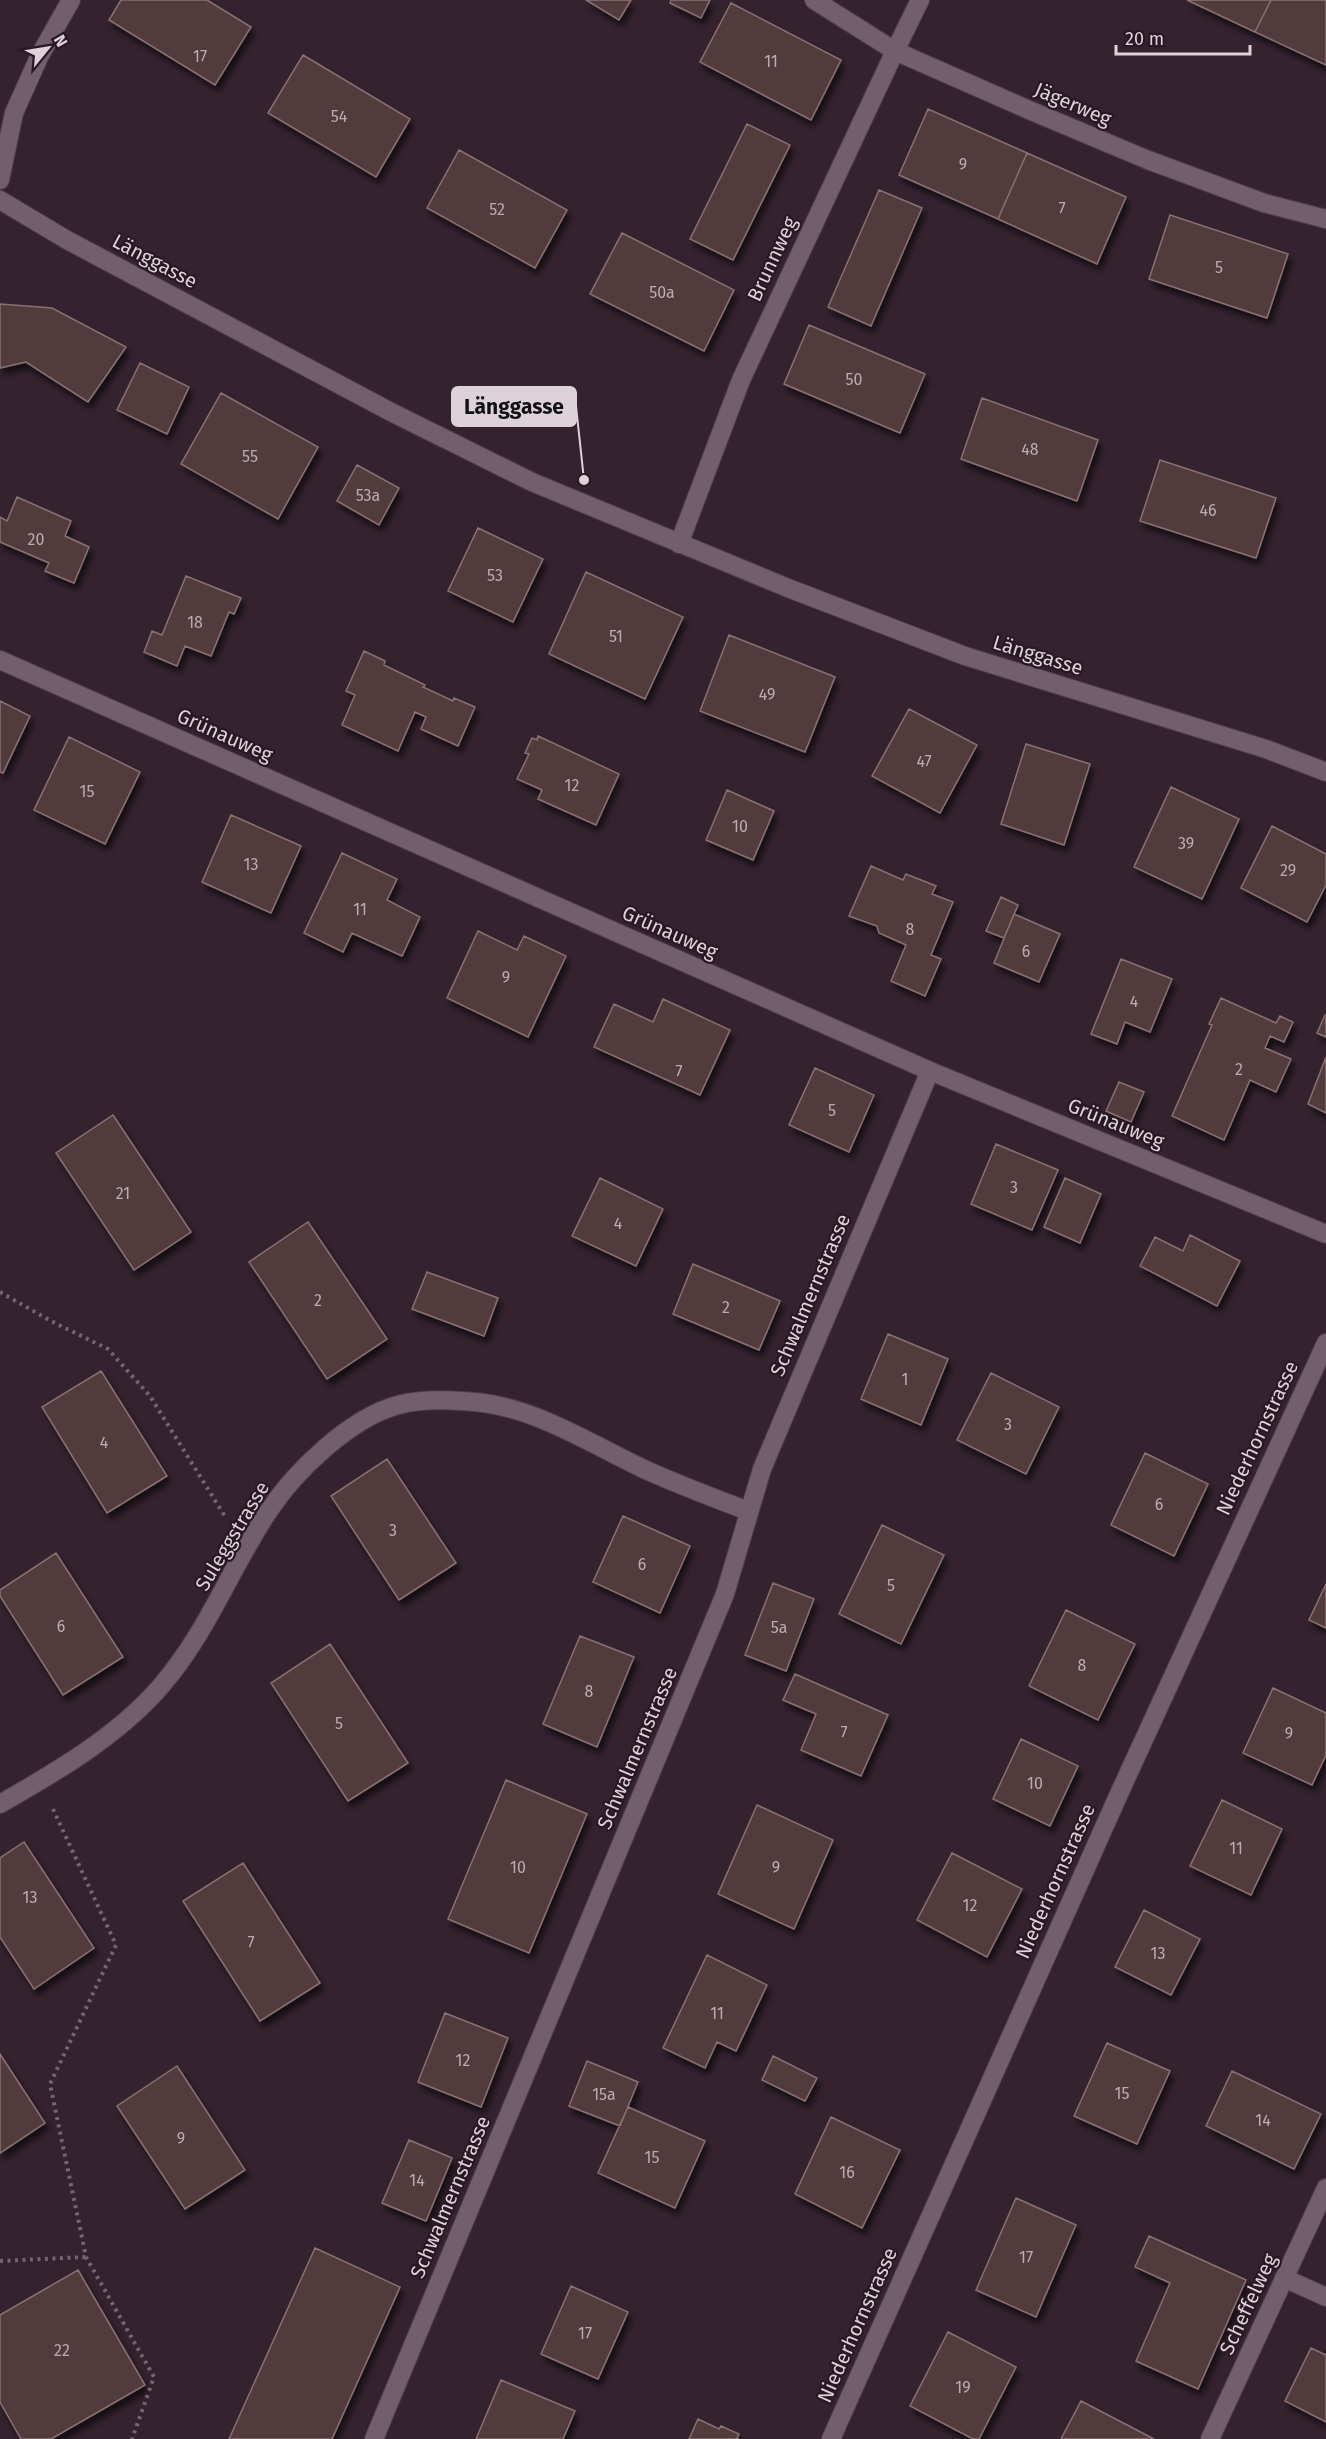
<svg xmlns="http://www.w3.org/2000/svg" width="1326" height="2439" font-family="'Fira Sans',sans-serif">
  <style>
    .building { fill: #513a3d; stroke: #897073; stroke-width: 1.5; filter: url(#shadow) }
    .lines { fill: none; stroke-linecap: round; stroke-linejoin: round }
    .lane-casing { stroke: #4e3f4a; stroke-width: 20 }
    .street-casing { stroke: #4e3f4a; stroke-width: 20 }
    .secondary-casing { stroke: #4e3f4a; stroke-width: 20 }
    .path { stroke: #756570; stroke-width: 4; stroke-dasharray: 3 4.5; stroke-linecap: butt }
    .lane { stroke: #725e6c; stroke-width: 18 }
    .street { stroke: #725e6c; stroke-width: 18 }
    .secondary { stroke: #725e6c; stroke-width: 18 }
    .labels { text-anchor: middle; stroke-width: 4.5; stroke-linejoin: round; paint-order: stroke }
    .number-label { font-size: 16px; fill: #bbacb3 }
    .street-label { font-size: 20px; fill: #ded2da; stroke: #291925 }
    .leader { fill: none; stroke: #ded2da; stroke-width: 2 }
    .callout-dot { fill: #ded2da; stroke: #291925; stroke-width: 2 }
    .callout { fill: #ded2da; stroke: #ded2da; stroke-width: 2 }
    .callout-label { font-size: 21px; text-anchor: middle; font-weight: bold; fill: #111 }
  </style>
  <defs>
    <filter id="shadow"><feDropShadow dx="3.5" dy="6" stdDeviation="3" flood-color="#0009"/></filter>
  </defs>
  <rect width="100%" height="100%" fill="#34232f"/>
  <path class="building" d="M 121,0 L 207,0 L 251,27 L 215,85 L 109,20 Z
    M 586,0 L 631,0 L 619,20 Z
    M 671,0 L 710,0 L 701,18 L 670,3 Z
    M 1187,0 L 1271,0 L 1255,32 Z
    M 1271,0 L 1326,0 L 1326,65 L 1255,32 Z
    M 731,3 L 841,60 L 811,120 L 700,62 Z
    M 303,55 L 410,119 L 376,177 L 268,113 Z
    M 928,109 L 1027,153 L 998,219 L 899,175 Z
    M 747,124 L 790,145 L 733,260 L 690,239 Z
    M 459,150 L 567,210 L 535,268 L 427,208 Z
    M 1027,153 L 1126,197 L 1097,264 L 998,219 Z
    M 879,190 L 922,208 L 871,326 L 828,307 Z
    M 1170,215 L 1288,254 L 1267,318 L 1149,279 Z
    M 622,233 L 734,290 L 704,351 L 590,294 Z
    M 0,304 L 52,308 L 126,347 L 88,402 L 26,362 L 0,368 Z
    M 809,325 L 925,374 L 900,433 L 784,384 Z
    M 140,363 L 189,387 L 167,434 L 117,410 Z
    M 221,393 L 318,447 L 278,519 L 181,464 Z
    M 982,398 L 1098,440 L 1077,501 L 961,459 Z
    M 1160,460 L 1276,498 L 1256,558 L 1140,521 Z
    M 357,465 L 399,488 L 379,525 L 337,501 Z
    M 17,497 L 71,521 L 65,536 L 89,547 L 74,583 L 45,571 L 49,563 L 0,542 L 0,517 L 7,521 Z
    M 478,528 L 543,559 L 513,622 L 448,591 Z
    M 586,572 L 683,617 L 645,699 L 549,654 Z
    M 186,576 L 241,598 L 234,614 L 229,612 L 211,656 L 185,646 L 177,666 L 144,652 L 152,631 L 162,635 Z
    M 729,635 L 835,677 L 805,752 L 700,711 Z
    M 364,651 L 385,661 L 384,665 L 425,685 L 423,687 L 453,701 L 454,698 L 475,707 L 458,746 L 421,729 L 426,717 L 415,712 L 398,751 L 342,725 L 355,695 L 346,691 Z
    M 0,701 L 30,716 L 3,773 L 0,772 Z
    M 909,709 L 977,745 L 940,813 L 872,776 Z
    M 538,736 L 619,774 L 596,825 L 538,799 L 542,790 L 517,779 L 529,754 L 525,753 L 532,738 L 537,740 Z
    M 69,737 L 140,772 L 105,844 L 34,810 Z
    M 1026,744 L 1090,764 L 1064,845 L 1001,824 Z
    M 1171,787 L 1239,819 L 1202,899 L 1134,867 Z
    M 727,790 L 774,811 L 753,860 L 706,840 Z
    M 231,815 L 301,846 L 271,913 L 202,882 Z
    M 1272,826 L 1326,854 L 1326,885 L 1307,922 L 1241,888 Z
    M 342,853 L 397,879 L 387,900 L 420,917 L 402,956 L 352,933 L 343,952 L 304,933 Z
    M 871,866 L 903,880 L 906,874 L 936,886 L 932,894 L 953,902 L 931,955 L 941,959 L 925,996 L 891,981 L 906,945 L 879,933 L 877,926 L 849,916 Z
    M 1001,897 L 1018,905 L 1004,938 L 986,931 Z
    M 1014,914 L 1060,934 L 1039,982 L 994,963 Z
    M 478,931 L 517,950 L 524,936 L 566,956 L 528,1037 L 447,998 Z
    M 1121,959 L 1172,979 L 1150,1032 L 1125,1022 L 1117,1044 L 1091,1034 Z
    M 1221,998 L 1276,1023 L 1280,1016 L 1293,1022 L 1284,1042 L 1270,1036 L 1265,1048 L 1291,1059 L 1276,1092 L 1250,1080 L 1224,1140 L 1172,1116 L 1212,1025 L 1209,1024 Z
    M 663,999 L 730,1030 L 700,1095 L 594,1047 L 614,1004 L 653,1022 Z
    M 1325,1015 L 1326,1016 L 1326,1037 L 1317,1033 Z
    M 1326,1057 L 1326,1113 L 1308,1104 Z
    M 815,1068 L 874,1095 L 849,1152 L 789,1125 Z
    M 1119,1082 L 1144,1092 L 1131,1122 L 1106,1111 Z
    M 113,1115 L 191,1232 L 134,1270 L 56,1153 Z
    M 996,1144 L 1058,1170 L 1032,1230 L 971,1204 Z
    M 600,1178 L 663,1209 L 636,1266 L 572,1236 Z
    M 1065,1178 L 1101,1194 L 1080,1243 L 1044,1227 Z
    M 308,1222 L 387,1339 L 327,1379 L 249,1262 Z
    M 1190,1235 L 1240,1261 L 1217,1306 L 1140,1266 L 1155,1237 L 1183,1251 Z
    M 693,1264 L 780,1301 L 759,1350 L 673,1314 Z
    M 427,1272 L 498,1298 L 484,1336 L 412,1309 Z
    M 888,1334 L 948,1359 L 921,1425 L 861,1399 Z
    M 101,1371 L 167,1476 L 107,1513 L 42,1407 Z
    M 991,1373 L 1059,1407 L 1026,1474 L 957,1440 Z
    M 1145,1453 L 1208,1484 L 1174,1556 L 1111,1525 Z
    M 387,1459 L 456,1563 L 399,1600 L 331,1496 Z
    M 623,1516 L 690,1546 L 660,1613 L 593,1582 Z
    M 882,1525 L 944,1555 L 901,1644 L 839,1614 Z
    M 56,1553 L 123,1657 L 63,1695 L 0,1596 L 0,1590 Z
    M 773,1583 L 814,1599 L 786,1671 L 745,1655 Z
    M 1326,1584 L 1326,1628 L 1309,1620 Z
    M 1066,1610 L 1135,1644 L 1098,1720 L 1029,1686 Z
    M 580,1636 L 634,1657 L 597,1747 L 543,1724 Z
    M 330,1644 L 408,1763 L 348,1801 L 271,1683 Z
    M 795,1674 L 888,1715 L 861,1776 L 801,1750 L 816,1714 L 783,1700 Z
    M 1273,1688 L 1326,1713 L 1326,1755 L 1312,1785 L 1243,1753 Z
    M 1021,1739 L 1078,1766 L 1050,1826 L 993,1799 Z
    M 506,1780 L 587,1814 L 529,1953 L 448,1919 Z
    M 1222,1800 L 1282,1829 L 1251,1895 L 1190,1866 Z
    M 757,1805 L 833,1840 L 794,1929 L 718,1894 Z
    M 24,1842 L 94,1948 L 34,1989 L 0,1937 L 0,1858 Z
    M 952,1853 L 1022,1889 L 987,1957 L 917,1920 Z
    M 243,1863 L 320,1983 L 260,2021 L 183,1901 Z
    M 1144,1910 L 1200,1939 L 1171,1995 L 1115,1967 Z
    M 707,1955 L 767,1985 L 736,2051 L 717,2042 L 705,2068 L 663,2048 Z
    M 445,2013 L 508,2038 L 481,2107 L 418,2082 Z
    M 1107,2043 L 1170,2071 L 1137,2144 L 1074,2116 Z
    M 0,2054 L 45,2123 L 0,2153 Z
    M 773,2056 L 817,2078 L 805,2101 L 762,2080 Z
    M 587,2061 L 638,2082 L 620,2126 L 569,2106 Z
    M 177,2066 L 245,2170 L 185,2209 L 117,2106 Z
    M 1232,2071 L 1321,2114 L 1294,2169 L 1206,2126 Z
    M 628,2107 L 705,2141 L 675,2208 L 598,2173 Z
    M 831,2117 L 900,2150 L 862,2228 L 795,2194 Z
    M 409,2140 L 452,2158 L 426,2221 L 382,2203 Z
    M 1016,2198 L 1076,2225 L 1036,2317 L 976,2290 Z
    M 1149,2236 L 1246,2280 L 1198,2389 L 1136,2361 L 1170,2283 L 1135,2267 Z
    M 315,2248 L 400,2287 L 332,2439 L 229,2439 Z
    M 78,2270 L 145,2385 L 51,2439 L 21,2439 L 0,2402 L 0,2315 Z
    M 571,2286 L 628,2312 L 598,2379 L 541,2354 Z
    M 948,2332 L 1016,2367 L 979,2439 L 973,2439 L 910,2406 Z
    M 1311,2348 L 1326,2355 L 1326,2422 L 1285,2401 Z
    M 501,2380 L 575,2411 L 563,2439 L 476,2439 Z
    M 1081,2401 L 1154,2439 L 1061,2439 Z
    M 698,2419 L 719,2429 L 721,2426 L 739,2434 L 737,2438 L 739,2439 L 689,2439 Z"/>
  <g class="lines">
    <g class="lane-casing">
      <path id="lane" d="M 895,51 L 920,0"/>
    </g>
    <g class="street-casing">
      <path id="street" d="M 814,0 L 895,51 L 1029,110 L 1148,160 L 1264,203 L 1326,219
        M 679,544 L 741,380 L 895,51
        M 0,660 L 930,1071 L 1326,1234
        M 0,1804 C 56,1772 118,1736 161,1686 C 207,1633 230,1569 268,1512 C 295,1471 350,1418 398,1405 C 424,1398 457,1400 484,1403 C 541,1411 595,1446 646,1470 C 679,1485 714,1498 748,1511
        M 1284,2278 L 1326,2297
        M 374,2439 L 725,1594 L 762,1469 L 930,1071
        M 831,2439 L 1118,1796 L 1326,1343
        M 1210,2439 L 1326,2188"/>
    </g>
    <g class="secondary-casing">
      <path id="secondary" d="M 0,180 L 14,113 L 40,55 L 71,0
        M 0,200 L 67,240 L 391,412 L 532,482 L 788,588 L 965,656 L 1266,749 L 1326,772"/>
    </g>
    <path class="path" d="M 0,1292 L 51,1321 L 108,1349 L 150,1396 L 226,1518
      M 53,1809 L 116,1945 L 50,2084 L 86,2257 L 154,2377 L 132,2439
      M 0,2261 L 86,2257"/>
    <use href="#lane" class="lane"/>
    <use href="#street" class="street"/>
    <use href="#secondary" class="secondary"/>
  </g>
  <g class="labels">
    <g class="number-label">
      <text x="200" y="62">17</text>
      <text x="771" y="67">11</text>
      <text x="339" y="122">54</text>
      <text x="963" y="170">9</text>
      <text x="1062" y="214">7</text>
      <text x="497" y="215">52</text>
      <text x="1219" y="273">5</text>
      <text x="662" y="298">50a</text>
      <text x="854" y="385">50</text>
      <text x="1030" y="455">48</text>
      <text x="250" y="462">55</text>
      <text x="368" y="501">53a</text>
      <text x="1208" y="516">46</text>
      <text x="36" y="545">20</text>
      <text x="495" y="581">53</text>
      <text x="195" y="628">18</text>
      <text x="616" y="642">51</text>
      <text x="767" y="700">49</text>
      <text x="924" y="767">47</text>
      <text x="572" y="791">12</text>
      <text x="87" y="797">15</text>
      <text x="740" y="832">10</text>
      <text x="1186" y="849">39</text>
      <text x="251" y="870">13</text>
      <text x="1288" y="876">29</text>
      <text x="360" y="915">11</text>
      <text x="910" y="935">8</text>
      <text x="1026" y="957">6</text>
      <text x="506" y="983">9</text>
      <text x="1134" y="1007">4</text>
      <text x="1239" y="1075">2</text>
      <text x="679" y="1077">7</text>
      <text x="832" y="1116">5</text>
      <text x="1014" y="1193">3</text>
      <text x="123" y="1199">21</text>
      <text x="618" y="1229">4</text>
      <text x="318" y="1306">2</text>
      <text x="726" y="1313">2</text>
      <text x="905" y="1385">1</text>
      <text x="1008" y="1430">3</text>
      <text x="104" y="1448">4</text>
      <text x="1159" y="1510">6</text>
      <text x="393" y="1536">3</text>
      <text x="642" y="1570">6</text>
      <text x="891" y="1591">5</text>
      <text x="61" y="1632">6</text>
      <text x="779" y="1633">5a</text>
      <text x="1082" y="1671">8</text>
      <text x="589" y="1697">8</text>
      <text x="339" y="1729">5</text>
      <text x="844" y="1738">7</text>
      <text x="1289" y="1739">9</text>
      <text x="1035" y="1789">10</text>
      <text x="1236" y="1854">11</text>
      <text x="518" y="1873">10</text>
      <text x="776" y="1873">9</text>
      <text x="30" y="1903">13</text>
      <text x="970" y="1911">12</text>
      <text x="251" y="1948">7</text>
      <text x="1158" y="1959">13</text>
      <text x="717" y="2019">11</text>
      <text x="463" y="2066">12</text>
      <text x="1122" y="2099">15</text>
      <text x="604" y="2100">15a</text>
      <text x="1263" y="2126">14</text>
      <text x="181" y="2144">9</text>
      <text x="652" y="2163">15</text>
      <text x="847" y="2178">16</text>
      <text x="417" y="2186">14</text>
      <text x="1026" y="2263">17</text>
      <text x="585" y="2339">17</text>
      <text x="62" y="2356">22</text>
      <text x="963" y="2393">19</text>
    </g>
    <g class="street-label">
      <text transform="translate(1073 104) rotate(23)" y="7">Jägerweg</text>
      <text transform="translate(772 259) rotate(-65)" y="7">Brunnweg</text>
      <text transform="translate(155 261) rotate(28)" y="7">Länggasse</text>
      <text transform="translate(1038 655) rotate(17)" y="7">Länggasse</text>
      <text transform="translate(225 735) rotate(24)" y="7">Grünauweg</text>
      <text transform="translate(670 932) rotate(24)" y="7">Grünauweg</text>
      <text transform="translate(1116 1123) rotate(22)" y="7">Grünauweg</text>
      <text transform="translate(810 1295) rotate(-67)" y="7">Schwalmernstrasse</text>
      <text transform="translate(1257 1438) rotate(-65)" y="7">Niederhornstrasse</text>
      <text transform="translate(232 1536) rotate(-59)" y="7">Suleggstrasse</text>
      <text transform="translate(637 1748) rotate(-67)" y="7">Schwalmernstrasse</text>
      <text transform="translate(1055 1881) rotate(-66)" y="7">Niederhornstrasse</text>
      <text transform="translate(450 2197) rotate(-67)" y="7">Schwalmernstrasse</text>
      <text transform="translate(1248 2304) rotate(-65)" y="7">Scheffelweg</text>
      <text transform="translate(857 2325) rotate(-66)" y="7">Niederhornstrasse</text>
    </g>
  </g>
  <path class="leader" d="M584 480L576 406"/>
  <circle class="callout-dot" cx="584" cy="480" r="6"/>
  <rect class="callout" x="452" y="387" width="124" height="39" rx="6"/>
  <g class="callout-label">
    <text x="514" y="414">Länggasse</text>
  </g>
  <g transform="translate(48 48) rotate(60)" stroke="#291925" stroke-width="4.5" paint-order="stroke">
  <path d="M0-4.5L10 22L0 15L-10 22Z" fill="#ded2da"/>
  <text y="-9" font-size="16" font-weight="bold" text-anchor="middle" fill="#ded2da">N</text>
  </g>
  <path d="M1116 45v9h134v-9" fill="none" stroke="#ded2da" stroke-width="3"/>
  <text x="1125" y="45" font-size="18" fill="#ded2da" stroke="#291925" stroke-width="4.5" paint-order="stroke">20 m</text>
</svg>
